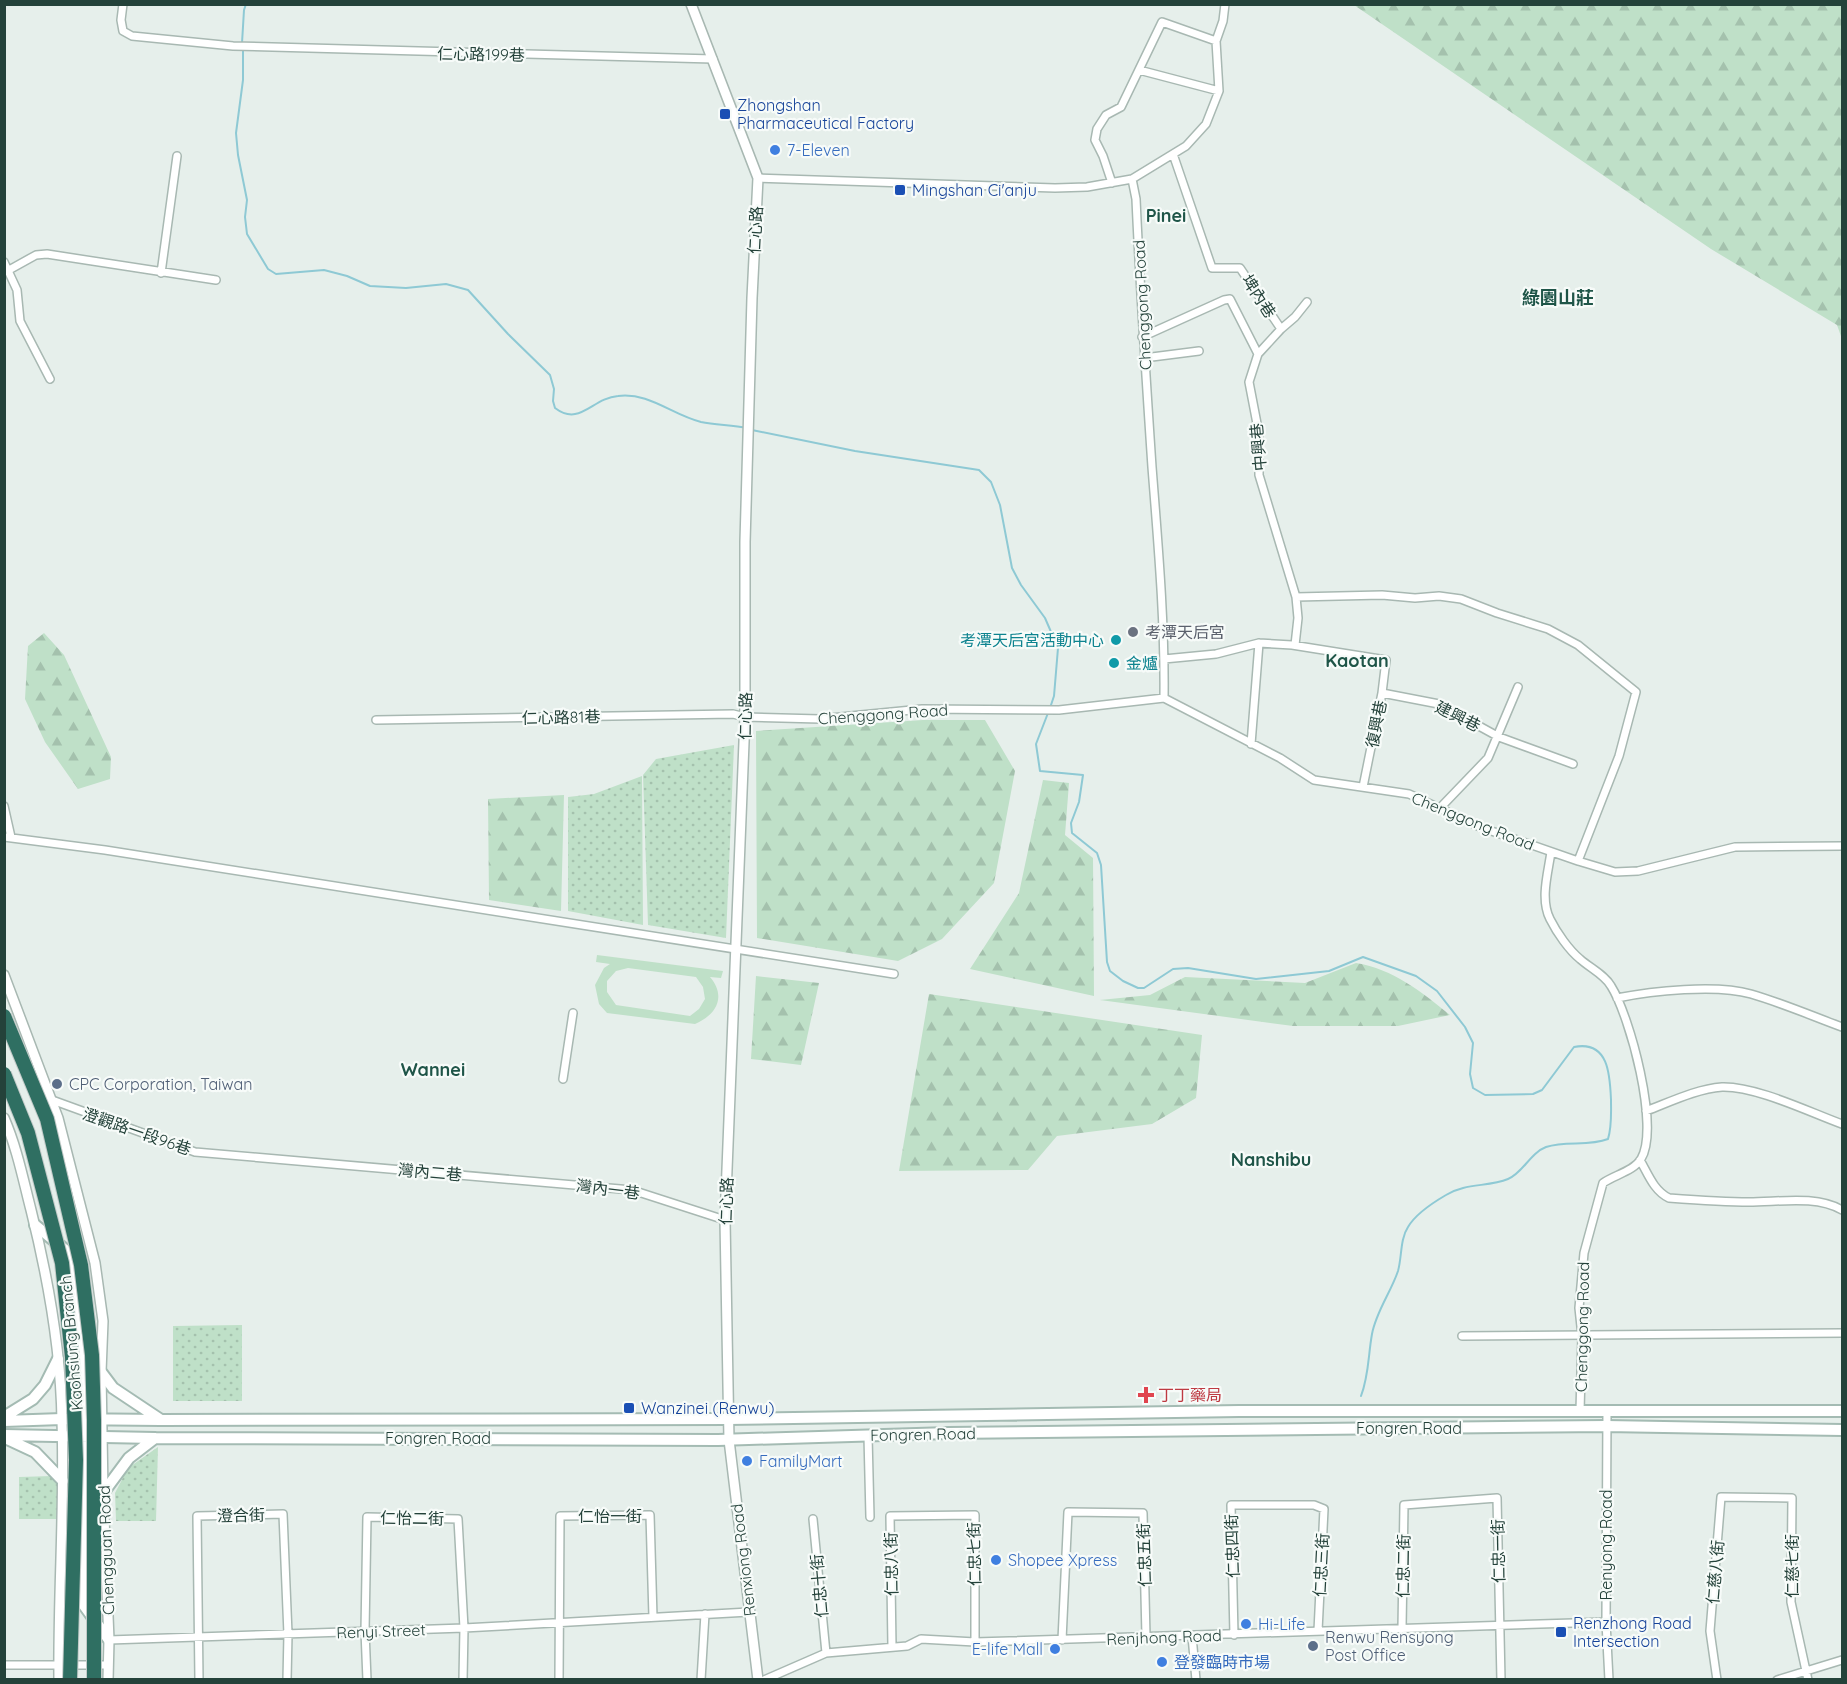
<svg xmlns="http://www.w3.org/2000/svg" width="1847" height="1684" font-family="Quicksand,'Noto Sans TC',sans-serif">
  <style>
    .grass { fill: url(#grass-dots) }
    .forest { fill: url(#forest-firs) }
    .garden { fill: #bfe0c8; fill-rule: evenodd }
    .lines { fill: none; stroke-linecap: round; stroke-linejoin: round }
    .stream { stroke: #8ec9d4; stroke-width: 2 }
    .minor-casing { stroke: #a8b8b2; stroke-width: 10 }
    .tertiary-casing { stroke: #a8b8b2; stroke-width: 12 }
    .secondary-casing { stroke: #a4bbb3; stroke-width: 14 }
    .minor { stroke: #fff; stroke-width: 7 }
    .tertiary { stroke: #fff; stroke-width: 9 }
    .secondary { stroke: #fff; stroke-width: 10 }
    .motorway-bridge-casing { stroke: #c2cac8; stroke-width: 16; stroke-linecap: butt }
    .motorway-bridge { stroke: #2f6f62; stroke-width: 14 }
    .transit-dot { fill: #1a4fb4; stroke: #f7fbf9; stroke-width: 2 }
    .shop-dot { fill: #3f7fe0; stroke: #f7fbf9; stroke-width: 2 }
    .worship-dot { fill: #6b7280; stroke: #f7fbf9; stroke-width: 2 }
    .culture-dot { fill: #0f9aa8; stroke: #f7fbf9; stroke-width: 2 }
    .service-dot { fill: #5c6f8a; stroke: #f7fbf9; stroke-width: 2 }
    .health-dot { fill: #e0444e; stroke: #f7fbf9; stroke-width: 2 }
    .labels { text-anchor: middle; stroke-width: 4.5; stroke-linejoin: round; paint-order: stroke }
    .street-label { font-size: 16px; fill: #24423a; stroke: #f7fbf9 }
    .transit-label { font-size: 16px; fill: #164399; stroke: #f7fbf9; text-anchor: start }
    .shop-label { font-size: 16px; fill: #366cbe; stroke: #f7fbf9; text-anchor: start }
    .worship-label { font-size: 16px; fill: #5b616d; stroke: #f7fbf9; text-anchor: start }
    .culture-label { font-size: 16px; fill: #0d838f; stroke: #f7fbf9; text-anchor: end }
    .service-label { font-size: 16px; fill: #4e5e75; stroke: #f7fbf9; text-anchor: start }
    .health-label { font-size: 16px; fill: #be3a42; stroke: #f7fbf9; text-anchor: start }
    .neighbourhood-label { font-size: 18px; font-weight: bold; fill: #1f5548; stroke: #f7fbf9 }
  </style>
  <defs>
    <pattern id="grass-dots" width="8" height="8" patternUnits="userSpaceOnUse" patternTransform="scale(1.5)"><rect width="8" height="8" fill="#bfe0c8"/><path d="M2 2h.1M6 6h.1" fill="none" stroke="#a4c1ad" stroke-width="1.8" stroke-linecap="round"/></pattern>
    <pattern id="forest-firs" width="22" height="20" patternUnits="userSpaceOnUse" patternTransform="scale(1.5)"><rect width="22" height="20" fill="#bfe0c8"/><path d="M5 1l3.5 6h-7zM16 11l3.5 6h-7z" fill="#a4c1ad"/></pattern>
  </defs>
  <rect width="100%" height="100%" fill="#e6efeb"/>
  <path class="grass" d="M 734,745 L 726,938 L 648,925 L 643,775 L 656,759 Z
    M 642,776 L 643,925 L 568,911 L 568,797 L 594,794 Z
    M 242,1325 L 242,1401 L 173,1401 L 173,1326 Z
    M 158,1447 L 156,1521 L 116,1521 L 115,1493 L 128,1468 Z
    M 52,1476 L 58,1482 L 58,1519 L 19,1519 L 19,1477 Z"/>
  <path class="forest" d="M 1354,5 L 1842,5 L 1842,339 L 1837,325 L 1711,249 Z
    M 44,633 L 64,655 L 111,757 L 110,779 L 78,789 L 45,742 L 25,699 L 28,646 Z
    M 923,720 L 985,720 L 1015,771 L 994,883 L 942,939 L 898,961 L 757,938 L 756,731 Z
    M 1043,780 L 1069,783 L 1065,835 L 1093,858 L 1094,996 L 970,969 L 1019,893 Z
    M 564,795 L 561,911 L 489,900 L 488,799 Z
    M 1356,963 C 1393,969 1422,992 1450,1015 L 1398,1026 L 1293,1026 L 1100,1000 L 1150,995 L 1185,977 L 1305,983 Z
    M 756,976 L 819,983 L 801,1065 L 751,1059 Z
    M 929,994 L 1202,1035 L 1196,1098 L 1152,1124 L 1057,1136 L 1028,1170 L 899,1171 Z"/>
  <path class="garden" d="M 597,955 L 723,971 L 721,978 L 710,977 C 727,997 716,1015 695,1024 L 607,1013 L 599,1004 L 595,985 L 604,968 L 610,964 L 596,962 ZM 628,968 L 696,977 L 703,987 L 705,999 L 699,1009 L 690,1016 L 616,1005 L 607,992 L 607,981 L 616,971 Z"/>
  <g class="lines">
    <path class="stream" d="M 242,43 L 244,10 L 246,4
      M 243,49 L 243,80 L 236,133 L 238,155 L 247,200 L 245,217 L 247,234 L 268,269 L 276,274 L 324,270 L 347,276 L 370,286 L 406,288 L 446,284 L 468,290 L 508,334 L 550,375 L 554,389 L 553,401 L 555,408 C 580,427 592,398 618,396 C 649,392 672,415 701,422 C 716,425 732,425 747,428
      M 752,430 L 855,451 L 979,470 L 991,482 L 1000,505 L 1012,568 L 1021,585 L 1045,618 L 1058,648 L 1054,696 L 1050,708
      M 1048,713 L 1036,744 L 1040,771 L 1083,775 L 1079,802 L 1071,823 L 1072,833 L 1097,853 L 1101,865 L 1107,962 L 1110,971 L 1123,981 L 1138,988 L 1144,988 L 1173,969 L 1188,968 L 1256,979 L 1329,971 L 1363,957 L 1416,976 L 1437,991 L 1465,1027 L 1473,1043 L 1470,1074 L 1473,1088 L 1485,1095 L 1533,1094 L 1542,1090 L 1574,1047 C 1609,1040 1610,1076 1611,1100 C 1611,1114 1612,1126 1608,1139 C 1588,1147 1566,1140 1546,1147 C 1530,1153 1523,1173 1508,1179 C 1488,1187 1465,1183 1446,1195 C 1434,1202 1415,1215 1408,1227 C 1400,1239 1402,1257 1398,1271 C 1391,1292 1376,1312 1372,1334 C 1368,1356 1369,1375 1361,1396"/>
    <g class="minor-casing">
      <path id="minor" d="M 123,4 L 121,20 L 123,31 L 132,36 L 233,46 L 713,59
        M 1139,70 L 1219,91
        M 1173,154 L 1212,268 L 1240,268 L 1281,329
        M 758,178 L 1055,188 L 1087,187 L 1132,179 L 1186,146 L 1206,124 L 1219,91 L 1216,41 L 1223,21 L 1225,4
        M 1132,179 L 1136,199 C 1140,289 1146,378 1152,467 C 1158,544 1165,621 1164,698
        M 1112,183 L 1103,156 L 1095,140 L 1097,129 L 1106,115 L 1121,107 L 1162,22 L 1216,41
        M 4,262 L 17,290 L 20,321 L 50,379
        M 9,270 L 36,255 L 47,254 L 216,280
        M 161,273 L 177,156
        M 1142,337 L 1224,300 L 1230,299 L 1258,354
        M 1144,358 L 1199,351
        M 1296,597 L 1382,595 L 1415,598 L 1439,596 L 1461,599 L 1497,613 L 1548,629 L 1578,645 L 1636,692 L 1619,756 L 1578,861
        M 1295,645 L 1298,618 L 1296,597 L 1259,475 L 1259,434 L 1249,382 L 1258,354 L 1281,329 L 1295,317 L 1307,302
        M 1164,659 L 1216,654 L 1259,643 L 1292,645 L 1386,660 L 1382,693 L 1363,787
        M 1382,693 L 1439,704 L 1499,737 L 1573,764
        M 376,720 L 733,714 L 745,717 L 820,719 L 922,709 L 1059,710 L 1164,698 L 1280,758 L 1314,780 L 1409,794 L 1480,827 L 1578,861 L 1615,872 L 1638,871 L 1735,847 L 1842,846
        M 1251,744 L 1259,643
        M 4,806 L 11,837
        M 1440,808 L 1488,758 L 1518,687
        M 4,837 L 105,850 L 894,974
        M 1551,852 C 1548,873 1540,899 1550,919 C 1557,933 1569,950 1580,959 C 1590,968 1605,975 1611,986 C 1630,1016 1660,1128 1641,1159 C 1634,1171 1614,1175 1603,1183 L 1584,1253 L 1579,1308 L 1582,1336 L 1580,1411
        M 1617,998 C 1652,991 1716,984 1751,994 C 1782,1003 1812,1016 1842,1027
        M 563,1079 L 573,1013
        M 52,1100 L 195,1152 L 632,1190 L 725,1220
        M 1646,1111 C 1670,1102 1696,1089 1722,1087 C 1756,1086 1809,1112 1842,1124
        M 1640,1160 C 1648,1174 1654,1191 1669,1198 C 1696,1200 1723,1202 1749,1202 C 1779,1202 1816,1195 1842,1210
        M 1462,1336 L 1842,1333
        M 1607,1410 L 1606,1622 L 1609,1680
        M 868,1436 L 870,1517
        M 813,1519 L 826,1653
        M 1402,1628 L 1404,1505 L 1497,1498 L 1501,1680
        M 1234,1635 L 1231,1505 L 1314,1505 L 1324,1509 L 1318,1631
        M 1192,1636 L 1196,1680
        M 109,1640 L 464,1628 L 749,1612
        M 1062,1640 L 1068,1512 L 1143,1513 L 1146,1636
        M 892,1647 L 890,1516 L 975,1515 L 975,1642
        M 4,1665 L 108,1665
        M 199,1680 L 197,1516 L 283,1514 L 288,1634 L 287,1680
        M 367,1680 L 365,1631 L 367,1517 L 458,1519 L 464,1628 L 463,1680
        M 559,1680 L 560,1516 L 650,1515 L 653,1617
        M 701,1680 L 705,1614
        M 764,1680 L 826,1653 L 907,1646 L 921,1639 L 975,1642 L 1606,1622
        M 1717,1680 L 1710,1631 L 1721,1497 L 1792,1498 L 1791,1602 L 1808,1680
        M 1777,1680 L 1842,1660"/>
    </g>
    <g class="tertiary-casing">
      <path id="tertiary" d="M 691,4 L 758,178 L 752,298 L 745,542 L 745,717 L 725,1220 L 729,1440 L 758,1680
        M 4,975 L 58,1118 L 95,1263 L 103,1321 L 101,1372 L 103,1493 L 109,1640 L 108,1680
        M 4,1118 C 17,1148 23,1179 31,1210 C 48,1278 61,1350 62,1421 C 65,1507 58,1593 59,1680"/>
    </g>
    <g class="secondary-casing">
      <path id="secondary" d="M 35,1225 L 68,1252 L 77,1316 L 85,1419 L 87,1426
        M 101,1372 L 113,1388 L 161,1420
        M 4,1417 L 33,1399 L 45,1385 L 58,1359
        M 4,1421 L 62,1419 L 161,1420 L 728,1419 L 1239,1411 L 1842,1411
        M 82,1430 L 85,1437 L 83,1604 L 109,1640
        M 4,1435 L 155,1438 L 718,1440 L 949,1433 L 1606,1426 L 1842,1430
        M 5,1438 L 35,1452 L 63,1481
        M 103,1493 L 129,1458 L 155,1438"/>
    </g>
    <use href="#minor" class="minor"/>
    <use href="#tertiary" class="tertiary"/>
    <use href="#secondary" class="secondary"/>
    <g class="motorway-bridge-casing">
      <path id="motorway-bridge" d="M 4,1016 L 47,1119 L 81,1265 L 92,1355 L 94,1420 L 94,1680
        M 4,1074 L 28,1133 L 62,1263 L 72,1357 L 76,1460 L 70,1680"/>
    </g>
    <use href="#motorway-bridge" class="motorway-bridge"/>
  </g>
  <g class="transit-dot">
    <rect x="719" y="108" width="12" height="12" rx="3"/>
    <rect x="894" y="184" width="12" height="12" rx="3"/>
    <rect x="623" y="1402" width="12" height="12" rx="3"/>
    <rect x="1555" y="1626" width="12" height="12" rx="3"/>
  </g>
  <g class="shop-dot">
    <circle cx="775" cy="150" r="6"/>
    <circle cx="747" cy="1461" r="6"/>
    <circle cx="996" cy="1560" r="6"/>
    <circle cx="1246" cy="1624" r="6"/>
    <circle cx="1055" cy="1649" r="6"/>
    <circle cx="1162" cy="1662" r="6"/>
  </g>
  <circle class="worship-dot" cx="1133" cy="632" r="6"/>
  <g class="culture-dot">
    <circle cx="1116" cy="640" r="6"/>
    <circle cx="1114" cy="663" r="6"/>
  </g>
  <g class="service-dot">
    <circle cx="57" cy="1084" r="6"/>
    <circle cx="1313" cy="1646" r="6"/>
  </g>
  <path class="health-dot" d="M1143 1386h6v6h6v6h-6v6h-6v-6h-6v-6h6z"/>
  <g class="labels">
    <g class="street-label">
      <text transform="translate(481 54) rotate(1)" y="6">仁心路199巷</text>
      <text transform="translate(755 230) rotate(-87)" y="6">仁心路</text>
      <text transform="translate(1259 296) rotate(57)" y="6">埤內巷</text>
      <text transform="translate(1142 305) rotate(-93)" y="6">Chenggong Road</text>
      <text transform="translate(1258 447) rotate(-95)" y="6">中興巷</text>
      <text transform="translate(883 714) rotate(-4)" y="6">Chenggong Road</text>
      <text transform="translate(745 716) rotate(-89)" y="6">仁心路</text>
      <text transform="translate(1458 716) rotate(26)" y="6">建興巷</text>
      <text transform="translate(561 717) rotate(-1)" y="6">仁心路81巷</text>
      <text transform="translate(1376 724) rotate(-79)" y="6">復興巷</text>
      <text transform="translate(1473 821) rotate(22)" y="6">Chenggong Road</text>
      <text transform="translate(137 1131) rotate(19)" y="6">澄觀路一段96巷</text>
      <text transform="translate(430 1172) rotate(5)" y="6">灣內二巷</text>
      <text transform="translate(608 1189) rotate(7)" y="6">灣內一巷</text>
      <text transform="translate(726 1201) rotate(-88)" y="6">仁心路</text>
      <text transform="translate(1582 1327) rotate(-89)" y="6">Chenggong Road</text>
      <text transform="translate(71 1343) rotate(-95)" y="6">Kaohsiung Branch</text>
      <text x="1409" y="1434">Fongren Road</text>
      <text transform="translate(923 1434) rotate(-1)" y="6">Fongren Road</text>
      <text x="438" y="1444">Fongren Road</text>
      <text transform="translate(241 1515) rotate(-1)" y="6">澄合街</text>
      <text x="610" y="1522">仁怡一街</text>
      <text transform="translate(412 1518) rotate(1)" y="6">仁怡二街</text>
      <text transform="translate(1606 1545) rotate(-90)" y="6">Renyong Road</text>
      <text transform="translate(1232 1546) rotate(-92)" y="6">仁忠四街</text>
      <text transform="translate(106 1550) rotate(-92)" y="6">Chengguan Road</text>
      <text transform="translate(1498 1551) rotate(-91)" y="6">仁忠一街</text>
      <text transform="translate(974 1554) rotate(-91)" y="6">仁忠七街</text>
      <text transform="translate(1144 1555) rotate(-92)" y="6">仁忠五街</text>
      <text transform="translate(743 1560) rotate(-97)" y="6">Renxiong Road</text>
      <text transform="translate(891 1564) rotate(-91)" y="6">仁忠八街</text>
      <text transform="translate(1321 1565) rotate(-87)" y="6">仁忠三街</text>
      <text transform="translate(1403 1566) rotate(-89)" y="6">仁忠二街</text>
      <text transform="translate(1792 1566) rotate(-90)" y="6">仁慈七街</text>
      <text transform="translate(1715 1572) rotate(-85)" y="6">仁慈八街</text>
      <text transform="translate(819 1586) rotate(-95)" y="6">仁忠十街</text>
      <text transform="translate(381 1631) rotate(-2)" y="6">Renyi Street</text>
      <text transform="translate(1164 1637) rotate(-2)" y="6">Renjhong Road</text>
    </g>
    <g class="transit-label">
      <text x="737" y="111">Zhongshan<tspan x="737" dy="18">Pharmaceutical Factory</tspan></text>
      <text x="912" y="196">Mingshan Ci'anju</text>
      <text x="641" y="1414">Wanzinei (Renwu)</text>
      <text x="1573" y="1629">Renzhong Road<tspan x="1573" dy="18">Intersection</tspan></text>
    </g>
    <g class="shop-label">
      <text x="787" y="156">7-Eleven</text>
      <text x="759" y="1467">FamilyMart</text>
      <text x="1008" y="1566">Shopee Xpress</text>
      <text x="1258" y="1630">Hi-Life</text>
      <text x="1043" y="1655" text-anchor="end">E-life Mall</text>
      <text x="1174" y="1668">登發臨時市場</text>
    </g>
    <g class="worship-label">
      <text x="1145" y="638">考潭天后宮</text>
    </g>
    <g class="culture-label">
      <text x="1104" y="646">考潭天后宮活動中心</text>
      <text x="1126" y="669" text-anchor="start">金爐</text>
    </g>
    <g class="service-label">
      <text x="69" y="1090">CPC Corporation, Taiwan</text>
      <text x="1325" y="1643">Renwu Rensyong<tspan x="1325" dy="18">Post Office</tspan></text>
    </g>
    <g class="health-label">
      <text x="1158" y="1401">丁丁藥局</text>
    </g>
    <g class="neighbourhood-label">
      <text x="1166" y="222">Pinei</text>
      <text x="1558" y="304">綠園山莊</text>
      <text x="1357" y="667">Kaotan</text>
      <text x="433" y="1076">Wannei</text>
      <text x="1271" y="1166">Nanshibu</text>
    </g>
  </g>
  <rect width="1847" height="1684" fill="none" stroke="#24423a" stroke-width="12"/>
</svg>
